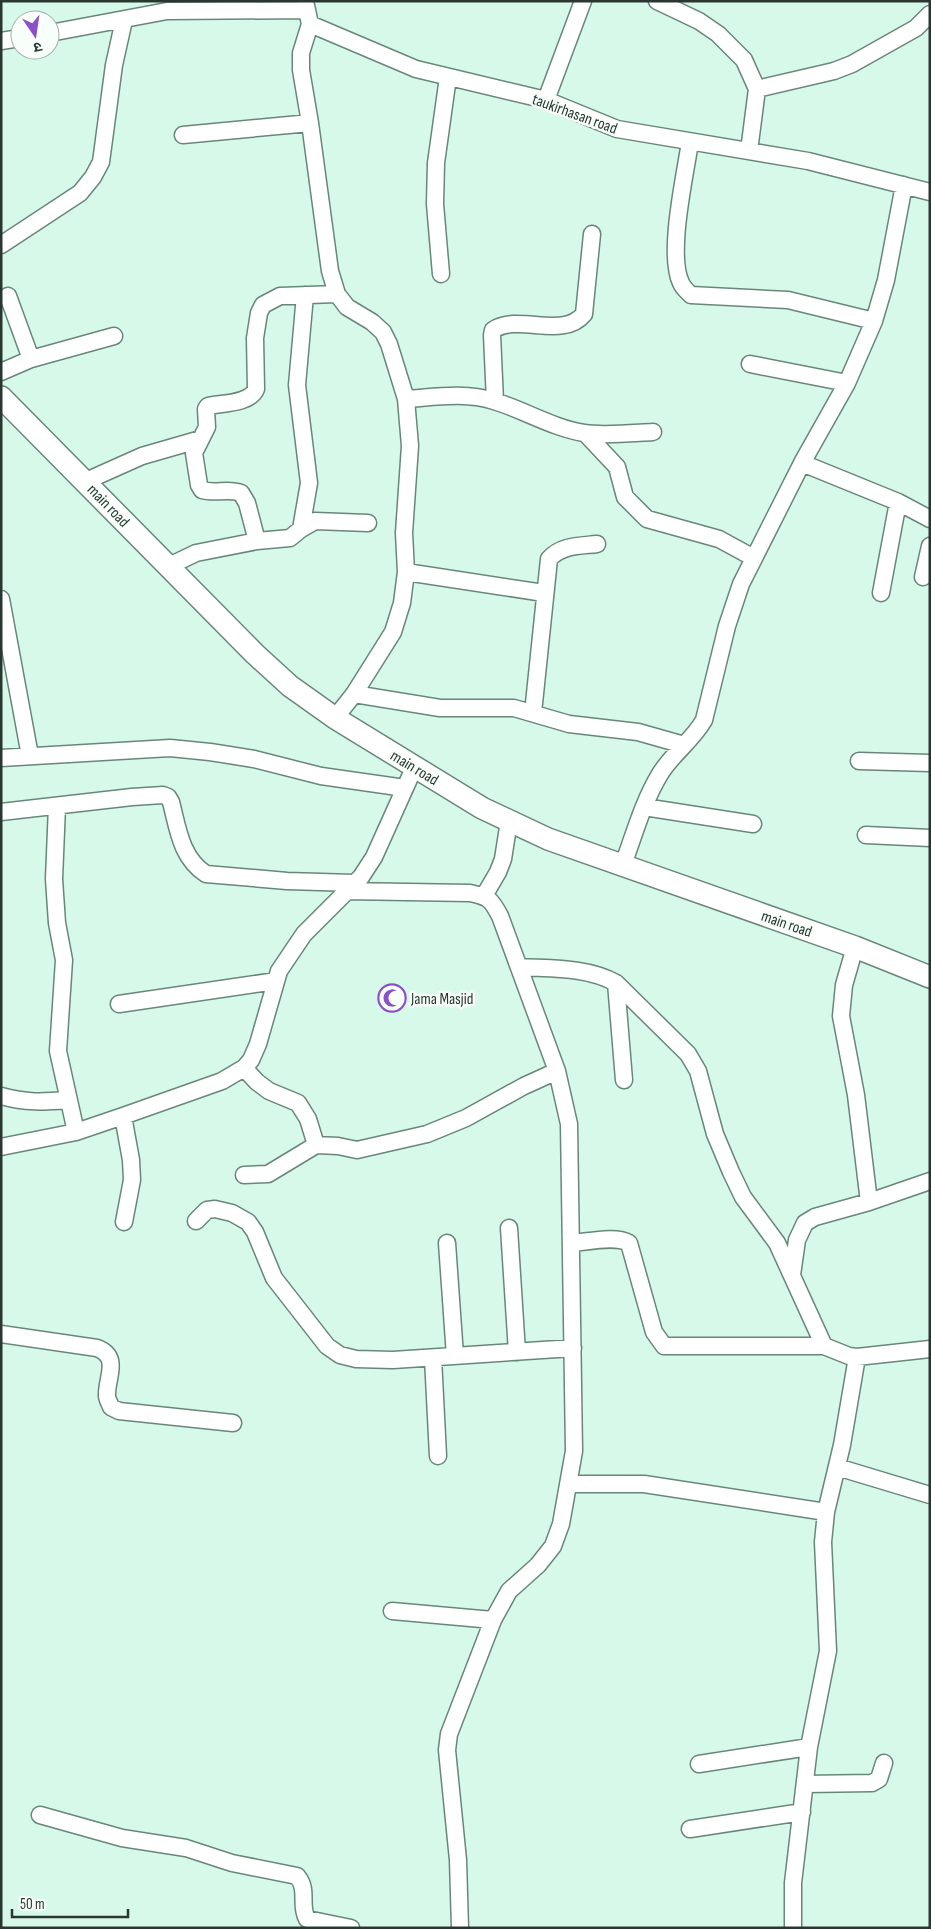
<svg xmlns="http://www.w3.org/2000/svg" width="931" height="1929" font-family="'Sofia Sans Condensed','Noto Sans Devanagari',sans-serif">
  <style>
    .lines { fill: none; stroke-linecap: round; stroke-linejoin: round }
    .minor-casing { stroke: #688779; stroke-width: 19 }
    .major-casing { stroke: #688779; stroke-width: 24 }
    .minor { stroke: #fff; stroke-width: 16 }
    .major { stroke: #fff; stroke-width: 21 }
    .labels { text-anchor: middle; stroke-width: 5; stroke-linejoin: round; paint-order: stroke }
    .street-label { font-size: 16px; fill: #2a3731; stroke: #f8fffb }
    .poi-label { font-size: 16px; fill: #2a3731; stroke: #f8fffb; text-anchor: start }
  </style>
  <rect width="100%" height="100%" fill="#d7f9e9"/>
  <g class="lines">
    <g class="minor-casing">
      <path id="minor" d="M 305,1 L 310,24 L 416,69 L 546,100 L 617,129 L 808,161 L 930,192
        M 657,1 L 699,21 L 718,34 L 744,60 L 757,89 L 749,151
        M 310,24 L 301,53 L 301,70 L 310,123 L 330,271 L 337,294 L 347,307 L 372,322 L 383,332 L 389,344 L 406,399 L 410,446 L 404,533 L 406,572 L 402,603 L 393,632 L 354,694 L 335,718
        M 50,33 L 167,11 L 307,10
        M 1,41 L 20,38
        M 757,89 L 834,71 L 852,64 L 916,28 L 930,14
        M 546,100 L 583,1
        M 183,135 L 310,123
        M 690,142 C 685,176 667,254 681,283 C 683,288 688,292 691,295 L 788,300 L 874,321
        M 1,245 L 80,193 L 93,177 L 101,162 L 114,65 L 124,20
        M 441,274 L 435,204 L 436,163 L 448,77
        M 8,296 L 31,359
        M 750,364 L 847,383
        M 1,372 L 31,359 L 114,336
        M 406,399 C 436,397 465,392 494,401 C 524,410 553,428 584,433 C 604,436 633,433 653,432
        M 495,401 L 492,335 L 493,330 C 518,313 563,340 584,314 L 592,234
        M 585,433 L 617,467 L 625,497 L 647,519 L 719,539 L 754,558
        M 802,463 L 898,502 L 930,519
        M 86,481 L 142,456 L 201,439
        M 301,529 L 309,483 L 297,385 L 305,295
        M 257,541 L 247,503 L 241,493 C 228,488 215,494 202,490 L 199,485 L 194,453 L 207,427 L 206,409 L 208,406 C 222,403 250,404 256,389 L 255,338 L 259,313 L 263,305 L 280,296 L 337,294
        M 169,566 L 196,553 L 257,541 L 290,538 L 301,529 L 315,521 L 368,523
        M 406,572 L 544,593
        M 923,577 L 930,546
        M 881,593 L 898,502
        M 1,599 L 30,756
        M 354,694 L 440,708 L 514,708 L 569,724 L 638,732 L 684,745
        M 533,713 L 549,559 C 561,545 580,546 597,544
        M 1,758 L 170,748 L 210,752 L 254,759 L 321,776 L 405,788
        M 859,761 L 930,763
        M 57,806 L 54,879 L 57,923 L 64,960 L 58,1051 L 76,1132
        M 644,807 L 753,824
        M 1,812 L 132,797 L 163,795 L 168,797 L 171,802 C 178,829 181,858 206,874 L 287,881 L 354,883
        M 866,835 L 930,838
        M 623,865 C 634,835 643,802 660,774 C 672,754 693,740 704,720 L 727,626 L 741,584 L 802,463 L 847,383 L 874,321 L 886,280 L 904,185
        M 345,891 L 470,893 C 489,897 491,899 500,916 L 557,1071 L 569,1124 L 574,1451 L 561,1524 L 553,1546 L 538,1565 L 509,1591 L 493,1620 L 449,1734 L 447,1750 L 458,1860 L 460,1928
        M 484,896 L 498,872 L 503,859 L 509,821
        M 855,947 L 844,985 L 841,1016 L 856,1095 L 869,1202
        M 520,967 C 552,969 587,967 616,983 L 688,1054 L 698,1071 L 715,1134 L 731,1172 L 743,1197 L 777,1243 L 824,1346
        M 616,983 L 624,1080
        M 119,1004 L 276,981
        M 244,1068 L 257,1082 L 269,1091 L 298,1103 L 308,1119 L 316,1145 L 338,1146 L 357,1150 L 427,1134 L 466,1118 L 524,1086 L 557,1071
        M 1,1096 C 26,1103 43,1102 68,1100
        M 123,1116 L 131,1160 L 132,1180 L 124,1222
        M 1,1147 L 76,1132 L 123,1116 L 222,1081 L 244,1068 L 251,1060 L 258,1044 L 279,971 L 304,934 L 361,877 L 374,857 L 414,768
        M 244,1175 L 268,1174 L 316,1145
        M 196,1221 L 207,1210 L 215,1209 L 232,1213 L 248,1222 L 255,1232 L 274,1278 L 327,1346 L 340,1355 L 356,1359 L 393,1360 L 573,1348
        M 509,1228 L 517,1352
        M 447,1243 L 455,1356
        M 572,1243 C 587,1242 616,1235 629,1243 L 654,1332 L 664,1346 L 824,1346 L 849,1356 L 857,1357 L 930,1349
        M 792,1275 L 797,1240 L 805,1223 L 815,1217 L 869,1202 L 930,1181
        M 1,1334 L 97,1348 C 121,1357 106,1378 107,1396 C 107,1399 110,1404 111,1407 L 119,1411 L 233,1423
        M 433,1358 L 438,1456
        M 837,1467 L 930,1495
        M 569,1484 L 644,1484 L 826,1512
        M 392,1611 L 493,1620
        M 699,1764 L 809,1747
        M 805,1784 L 872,1783 L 879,1779 L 884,1763
        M 40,1815 L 122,1838 L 186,1848 L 232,1863 L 297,1876 C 309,1890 299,1904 307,1919 L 351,1928
        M 690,1829 L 802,1812
        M 793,1928 L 793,1883 L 809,1747 L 828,1651 L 823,1542 L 826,1512 L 842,1445 L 857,1357"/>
    </g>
    <g class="major-casing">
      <path id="major" d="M 1,397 L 255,654 L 290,686 L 335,718 L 482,808 L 548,839 L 855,947 L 930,977"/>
    </g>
    <use href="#minor" class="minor"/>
    <use href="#major" class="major"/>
  </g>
  <defs>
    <g id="mosque-ring" transform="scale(1.4375)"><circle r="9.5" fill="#f8fffb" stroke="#8c4fc6" stroke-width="1.5"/><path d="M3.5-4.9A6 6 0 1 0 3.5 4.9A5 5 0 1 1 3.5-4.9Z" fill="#8c4fc6"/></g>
  </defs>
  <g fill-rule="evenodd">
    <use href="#mosque-ring" x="392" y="998"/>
  </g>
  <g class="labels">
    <g class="street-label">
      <text transform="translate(575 113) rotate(20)" y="6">taukirhasan road</text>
      <text transform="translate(109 505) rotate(46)" y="6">main road</text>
      <text transform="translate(415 767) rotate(31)" y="6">main road</text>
      <text transform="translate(787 923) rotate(19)" y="6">main road</text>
    </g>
    <g class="poi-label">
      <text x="411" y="1004">Jama Masjid</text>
    </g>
  </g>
  <rect width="931" height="1929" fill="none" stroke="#2a3731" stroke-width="5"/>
  <g transform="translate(35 35) rotate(167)"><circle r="24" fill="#f8fffb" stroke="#a6afaa"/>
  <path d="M0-4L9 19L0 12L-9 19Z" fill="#8c4fc6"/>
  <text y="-8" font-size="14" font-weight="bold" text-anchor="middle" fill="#2a3731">उ</text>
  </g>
  <path d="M12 1909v8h116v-8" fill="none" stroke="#2a3731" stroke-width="2.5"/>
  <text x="20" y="1909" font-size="15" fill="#2a3731" stroke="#f8fffb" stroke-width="4" paint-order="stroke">50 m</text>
</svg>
